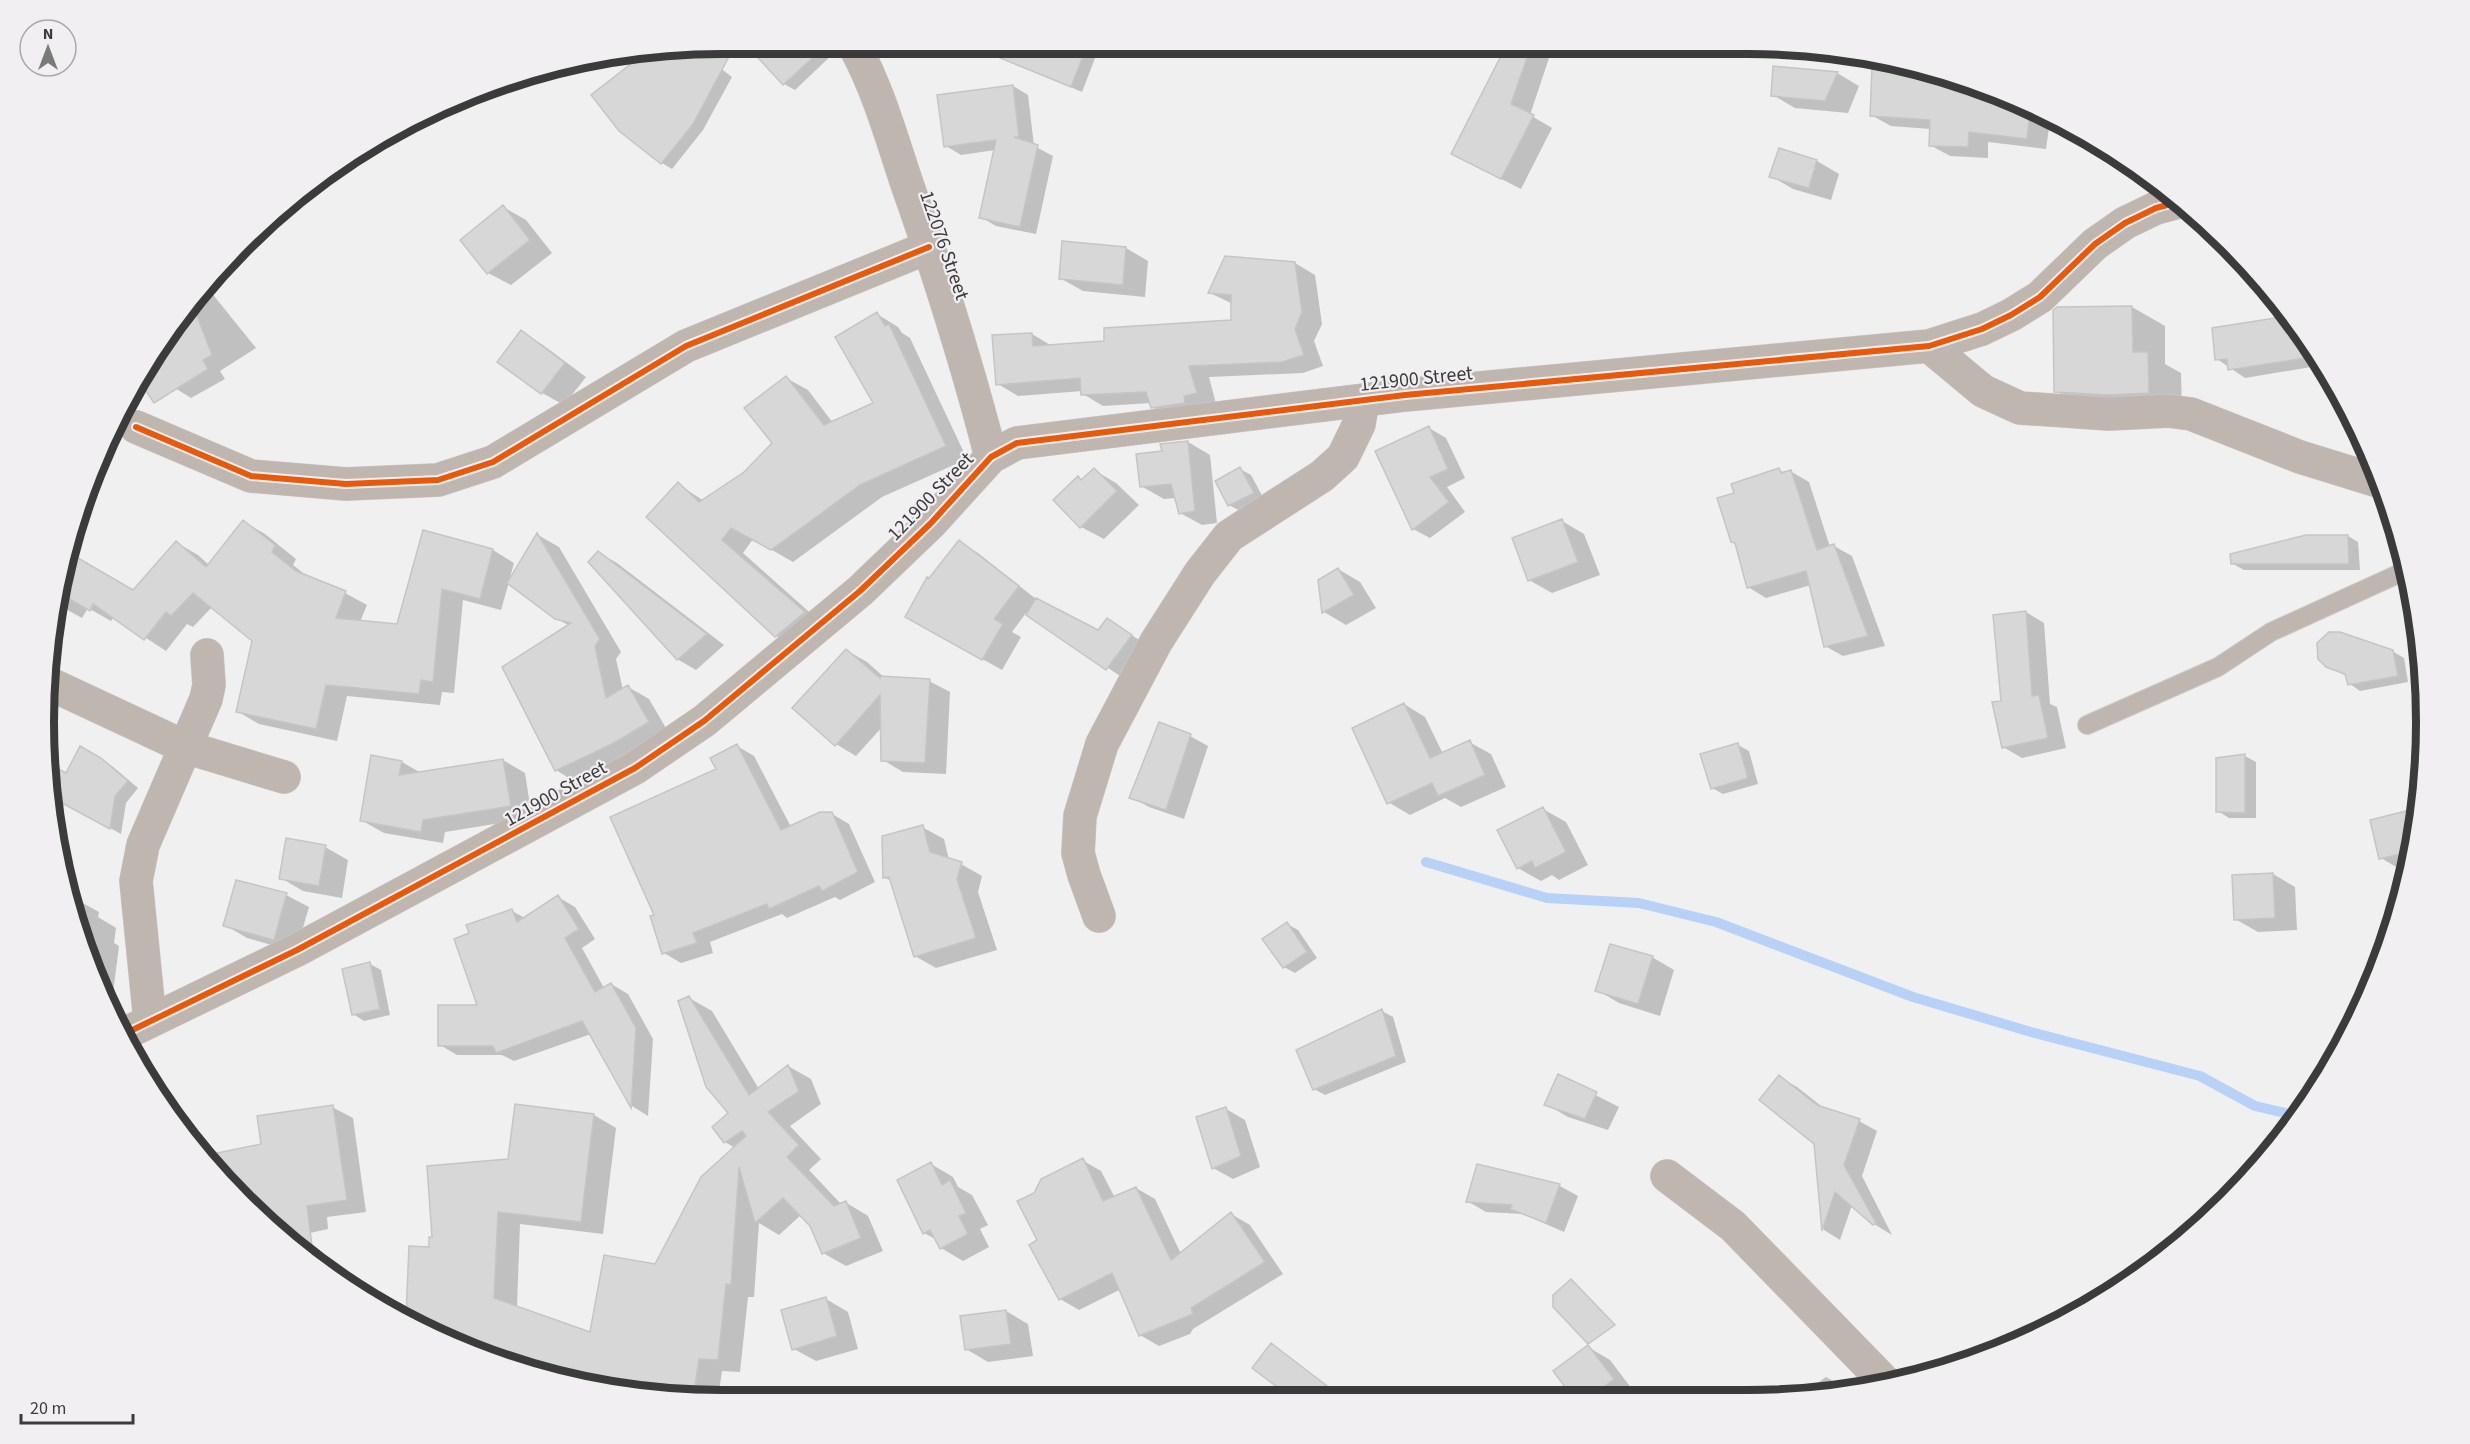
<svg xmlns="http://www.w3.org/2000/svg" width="2470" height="1444" font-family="'Source Sans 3',sans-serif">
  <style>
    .shadow { fill: #0003 }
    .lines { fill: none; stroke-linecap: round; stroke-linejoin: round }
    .stream { stroke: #b8d2f7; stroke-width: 10 }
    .building { fill: #d8d7d8; stroke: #c6c5c6; stroke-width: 1.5 }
    .lane-casing { stroke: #cdcccd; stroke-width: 20 }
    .street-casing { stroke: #cdcccd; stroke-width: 34 }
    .lane { stroke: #c0b6b0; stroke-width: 18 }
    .street { stroke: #c0b6b0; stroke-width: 33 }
    .cycleway-casing { stroke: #f1eff2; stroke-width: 10 }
    .cycleway { stroke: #e8590c; stroke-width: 6 }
    .labels { text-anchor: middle; stroke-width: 4.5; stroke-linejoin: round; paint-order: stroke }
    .street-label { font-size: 20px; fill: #3c3b3c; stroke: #f1eff2 }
    .rim { fill: none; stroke: #3c3b3c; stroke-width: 8 }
  </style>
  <rect width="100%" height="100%" fill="#f1f0f1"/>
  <path class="shadow" d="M 1664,45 L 1677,45 L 1676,49 Z
    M 1508,46 L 1553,46 L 1530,115 L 1552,128 L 1521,189 L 1472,164 Z
    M 1020,48 L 1099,48 L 1082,92 L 1014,63 Z
    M 644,49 L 699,49 L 707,58 L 732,77 L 703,130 L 672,169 L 662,163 L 647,53 Z
    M 752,49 L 834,49 L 837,50 L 795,90 L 784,84 Z
    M 1837,73 L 1859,86 L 1848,113 L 1795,108 L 1773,95 Z
    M 1934,73 L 1966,79 L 2050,121 L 2046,149 L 1988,142 L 1988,158 L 1950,156 L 1930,145 L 1931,129 L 1891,126 L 1871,115 L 1934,79 Z
    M 1013,86 L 1028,95 L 1034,146 L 1053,156 L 1036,234 L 996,226 L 981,217 L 995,150 L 961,155 L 946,146 Z
    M 1780,149 L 1817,161 L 1839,174 L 1831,200 L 1793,189 L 1771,176 Z
    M 503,207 L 526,220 L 552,253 L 511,285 L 488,273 Z
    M 1126,248 L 1148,261 L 1145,297 L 1083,291 L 1060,278 Z
    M 1295,263 L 1315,275 L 1322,324 L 1314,341 L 1323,366 L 1303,373 L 1209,377 L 1216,404 L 1172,418 L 1152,407 L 1151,403 L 1103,406 L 1083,394 L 1083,391 L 1018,396 L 998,384 L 1032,334 L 1052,346 L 1105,342 L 1232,322 L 1233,304 L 1210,293 Z
    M 206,286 L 256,348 L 220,371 L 225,379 L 191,398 L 146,370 L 136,382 L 158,345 Z
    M 2132,307 L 2165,326 L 2165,364 L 2181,373 L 2182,412 L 2089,410 L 2056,391 Z
    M 877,314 L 898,327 L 902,333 L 910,338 L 967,459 L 882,497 L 793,562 L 753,539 L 743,553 L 825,626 L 798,648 L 776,636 L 678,484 L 704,501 L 745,473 L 774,444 L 786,378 L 808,390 L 833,423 L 875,404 Z
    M 2289,317 L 2312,345 L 2323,365 L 2245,378 L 2217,359 L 2213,329 Z
    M 521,332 L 543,345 L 586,377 L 564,405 L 542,393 Z
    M 1429,428 L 1446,438 L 1465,478 L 1447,487 L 1465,512 L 1430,538 L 1413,529 Z
    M 1188,442 L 1210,455 L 1217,523 L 1202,525 L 1180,513 L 1176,498 L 1164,499 L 1141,486 L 1164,452 Z
    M 1240,469 L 1251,475 L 1264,499 L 1240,511 L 1229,505 Z
    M 1094,470 L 1116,483 L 1139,505 L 1104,539 L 1081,527 L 1078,478 L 1083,481 Z
    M 1779,470 L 1785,473 L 1790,471 L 1809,482 L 1830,547 L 1834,546 L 1852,556 L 1885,646 L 1843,656 L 1825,646 L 1811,585 L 1766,598 L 1748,587 L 1736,494 Z
    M 1562,521 L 1584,534 L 1600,575 L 1552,593 L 1529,580 Z
    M 244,522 L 265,534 L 296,559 L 293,565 L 308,577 L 345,593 L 367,605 L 360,622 L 399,625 L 424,532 L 493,550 L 514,563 L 509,581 L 538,535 L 559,547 L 621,652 L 616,659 L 623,690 L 628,687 L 649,699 L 670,735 L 577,783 L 556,770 L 570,626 L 555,618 L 509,582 L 501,610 L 463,600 L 454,693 L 442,692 L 440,705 L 347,696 L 337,741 L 259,724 L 237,711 L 253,641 L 212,607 L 193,627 L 187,624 L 166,651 L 114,617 L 111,621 L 88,608 L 82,618 L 55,603 L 65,552 L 134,592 L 177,543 L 198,555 L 209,565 Z
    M 2348,536 L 2358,542 L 2360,570 L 2244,570 L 2233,564 Z
    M 959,542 L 978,553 L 1036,599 L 1098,632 L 1107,620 L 1154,649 L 1129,682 L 1026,613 L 1012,632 L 1021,637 L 1002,670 L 907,617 L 930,580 Z
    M 599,553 L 617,563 L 724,645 L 696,670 L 677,659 Z
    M 1338,569 L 1360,582 L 1376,608 L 1346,625 L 1324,612 L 1319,580 Z
    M 2026,612 L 2044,623 L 2050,704 L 2057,707 L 2066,748 L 2022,758 L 2003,747 L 2002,702 Z
    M 846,650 L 867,662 L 885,678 L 929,681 L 950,692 L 946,774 L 903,772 L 883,760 L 882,727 L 856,756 L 836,744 Z
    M 2392,651 L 2404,658 L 2408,682 L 2360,691 L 2350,684 L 2347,676 L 2327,666 Z
    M 1404,704 L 1425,717 L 1443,754 L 1469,742 L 1491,754 L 1506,787 L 1461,807 L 1445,798 L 1410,815 L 1388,802 Z
    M 1190,736 L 1208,746 L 1184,819 L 1149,807 L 1131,797 Z
    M 1738,745 L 1749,751 L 1758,784 L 1723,794 L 1712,788 Z
    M 737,746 L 754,756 L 791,827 L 832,814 L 849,824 L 875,882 L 840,900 L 835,897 L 787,918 L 782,914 L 710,942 L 713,953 L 681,963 L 664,953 L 656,915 L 718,769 Z
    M 81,748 L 112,766 L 138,788 L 126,803 L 121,834 L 51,795 L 49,786 L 58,770 L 66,775 Z
    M 2245,756 L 2256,762 L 2256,818 L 2229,818 L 2218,811 Z
    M 503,760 L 525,773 L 532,818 L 445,832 L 443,843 L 384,833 L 361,820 L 402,762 L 421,773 Z
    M 1543,809 L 1566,822 L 1588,865 L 1559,880 L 1552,875 L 1541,881 L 1518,868 Z
    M 2418,810 L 2414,854 L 2409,870 L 2403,871 L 2381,858 L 2372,821 Z
    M 922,827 L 944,839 L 949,860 L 961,864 L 982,876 L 978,892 L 997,950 L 936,968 L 915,956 L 893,882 L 884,877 Z
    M 325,847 L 348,860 L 342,898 L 303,891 L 281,878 Z
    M 2273,874 L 2295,887 L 2297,930 L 2258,932 L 2235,919 Z
    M 286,895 L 309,907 L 296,952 L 247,938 L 225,925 Z
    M 558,897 L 575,907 L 595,939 L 582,948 L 604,988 L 611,984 L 628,994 L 653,1039 L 648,1116 L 632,1106 L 591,1034 L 514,1061 L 502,1055 L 457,1055 L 440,1045 L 479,1007 L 471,934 L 512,911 L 525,918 Z
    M 72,901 L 81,902 L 99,912 L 98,917 L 116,928 L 114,943 L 119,946 L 111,1009 L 80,940 Z
    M 1287,924 L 1298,930 L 1317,958 L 1295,973 L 1284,967 Z
    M 1652,957 L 1674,970 L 1660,1016 L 1619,1003 L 1597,990 Z
    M 370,964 L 381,970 L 390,1015 L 364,1021 L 353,1014 Z
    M 689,998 L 712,1011 L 759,1089 L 788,1066 L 811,1079 L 821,1104 L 790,1126 L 821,1159 L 809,1170 L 841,1204 L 845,1202 L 868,1216 L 883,1251 L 846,1266 L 823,1253 L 812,1226 L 801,1215 L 779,1235 L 759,1223 L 754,1297 L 748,1297 L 740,1372 L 722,1371 L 718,1399 L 677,1399 L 504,1364 L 433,1330 L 434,1302 L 430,1248 L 434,1239 L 509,1160 L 594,1115 L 616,1128 L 603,1234 L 520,1224 L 517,1307 L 591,1334 L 656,1266 L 735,1148 L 725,1142 L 730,1113 Z
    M 1382,1011 L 1393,1017 L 1406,1062 L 1325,1095 L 1314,1089 Z
    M 1558,1076 L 1619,1107 L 1608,1130 L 1568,1117 L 1546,1104 Z
    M 1779,1077 L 1797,1087 L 1825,1109 L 1859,1121 L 1877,1131 L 1862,1176 L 1892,1235 L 1874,1224 L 1852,1205 L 1840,1240 L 1824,1230 L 1816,1143 Z
    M 332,1107 L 353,1118 L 366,1212 L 327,1217 L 328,1229 L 283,1239 L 204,1157 L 263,1145 Z
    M 1226,1109 L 1245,1120 L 1260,1167 L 1233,1179 L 1213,1168 L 1197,1118 Z
    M 1082,1160 L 1101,1171 L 1115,1198 L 1136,1188 L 1155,1199 L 1181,1254 L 1231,1214 L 1250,1225 L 1283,1274 L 1193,1329 L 1190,1334 L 1159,1346 L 1140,1335 L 1121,1289 L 1079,1310 L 1060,1299 L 1039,1240 L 1035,1194 Z
    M 931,1164 L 953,1177 L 958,1187 L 972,1195 L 988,1225 L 980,1229 L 989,1247 L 963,1261 L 941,1248 L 937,1240 L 924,1233 Z
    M 1478,1166 L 1560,1186 L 1578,1196 L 1564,1232 L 1523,1214 L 1486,1212 L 1467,1201 Z
    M 826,1299 L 848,1312 L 858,1349 L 816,1361 L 794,1349 Z
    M 1006,1311 L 1028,1324 L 1033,1356 L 988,1362 L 966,1349 Z
    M 1588,1347 L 1610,1360 L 1635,1393 L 1627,1399 L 1576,1399 L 1555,1372 Z
    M 1826,1377 L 1846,1388 L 1796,1398 Z
    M 766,1391 L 800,1399 L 764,1399 Z
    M 879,1394 L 905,1399 L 878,1399 Z"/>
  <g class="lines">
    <path class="stream" d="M 1426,862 L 1547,898 L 1639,903 L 1716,922 L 1913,997 L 2031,1032 L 2200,1076 L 2255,1106 L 2298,1116"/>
  </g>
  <path class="building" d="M 1506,46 L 1531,46 L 1511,104 L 1534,115 L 1501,179 L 1451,154 Z
    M 976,48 L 1086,48 L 1071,87 Z
    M 650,49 L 733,49 L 693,124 L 661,164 L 619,131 L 591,95 Z
    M 750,49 L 822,49 L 783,85 Z
    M 1773,66 L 1838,72 L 1825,101 L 1771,96 Z
    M 1872,68 L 1932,78 L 1932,73 L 1966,79 L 2030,111 L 2027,139 L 1969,132 L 1968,147 L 1929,146 L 1930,120 L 1870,116 Z
    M 1013,85 L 1019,137 L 1014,137 L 1038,145 L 1020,227 L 979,218 L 996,140 L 944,147 L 937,95 Z
    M 1779,148 L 1817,160 L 1809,188 L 1769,177 Z
    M 503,205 L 530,240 L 487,274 L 460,240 Z
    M 1062,241 L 1126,247 L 1123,285 L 1059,279 Z
    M 1225,256 L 1295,262 L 1302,312 L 1295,329 L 1304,355 L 1282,362 L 1189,366 L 1197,393 L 1184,396 L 1185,403 L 1151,408 L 1146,392 L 1081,395 L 1080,378 L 996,385 L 992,335 L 1032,333 L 1033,346 L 1104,341 L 1104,328 L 1231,320 L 1231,295 L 1208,293 Z
    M 192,303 L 212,355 L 203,360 L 208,369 L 154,403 L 138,379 L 158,345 Z
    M 2132,306 L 2133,352 L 2148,352 L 2149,393 L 2109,395 L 2054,392 L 2053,310 L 2057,307 Z
    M 877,312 L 885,326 L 889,324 L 946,446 L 860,485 L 771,550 L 731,528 L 722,540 L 805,612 L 775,637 L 646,517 L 678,482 L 699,502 L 744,472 L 772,443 L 744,408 L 786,376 L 824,425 L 873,403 L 835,337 Z
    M 2288,316 L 2312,345 L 2318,356 L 2228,370 L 2227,359 L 2215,360 L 2212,328 Z
    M 521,330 L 565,363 L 541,394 L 497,362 Z
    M 1429,426 L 1448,469 L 1430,477 L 1449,502 L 1412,530 L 1375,451 Z
    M 1188,441 L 1195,511 L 1179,514 L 1171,484 L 1140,487 L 1136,454 L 1162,451 L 1160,444 Z
    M 1240,467 L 1254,493 L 1228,506 L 1215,481 Z
    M 1094,468 L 1117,491 L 1080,528 L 1053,500 L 1078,476 L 1081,480 Z
    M 1779,468 L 1781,473 L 1791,470 L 1817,550 L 1834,544 L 1868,636 L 1824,647 L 1806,571 L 1747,588 L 1735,543 L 1731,542 L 1717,498 L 1734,493 L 1731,484 Z
    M 1562,519 L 1578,562 L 1528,581 L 1512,538 Z
    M 243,520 L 275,545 L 272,552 L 296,571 L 346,591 L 336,618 L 397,624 L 423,530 L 493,549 L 480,599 L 442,589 L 433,682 L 421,680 L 419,694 L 326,685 L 316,729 L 236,712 L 252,641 L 193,593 L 171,616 L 166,612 L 144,640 L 93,604 L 90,611 L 58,592 L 66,551 L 133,590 L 176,541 L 206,567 Z
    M 537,533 L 600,639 L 595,646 L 606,698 L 628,685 L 649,722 L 612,744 L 555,771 L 502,667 L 571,623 L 555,619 L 507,583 Z
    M 2306,535 L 2348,535 L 2349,564 L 2231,564 L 2230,554 Z
    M 959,540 L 1019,586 L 994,619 L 1003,624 L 982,660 L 905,617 L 927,577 L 929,578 Z
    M 598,551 L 707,634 L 677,660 L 588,562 Z
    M 1338,568 L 1354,595 L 1322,613 L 1318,580 Z
    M 1036,598 L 1098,630 L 1107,618 L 1132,635 L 1106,670 L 1026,615 Z
    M 2026,611 L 2032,696 L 2039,695 L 2048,738 L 2002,748 L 1992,702 L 2001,701 L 1993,615 Z
    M 2329,632 L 2340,632 L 2393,650 L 2398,676 L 2348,685 L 2345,674 L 2326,667 L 2318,659 L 2317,643 Z
    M 846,649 L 880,678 L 880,676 L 930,679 L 925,763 L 881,761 L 880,695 L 835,746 L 792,708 Z
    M 1404,703 L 1430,758 L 1470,740 L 1485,775 L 1438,796 L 1432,783 L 1387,804 L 1352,728 Z
    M 1159,722 L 1191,734 L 1166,810 L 1129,798 Z
    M 1738,743 L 1748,778 L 1711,789 L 1700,754 Z
    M 737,744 L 781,830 L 820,812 L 832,812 L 858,872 L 822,891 L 819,886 L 769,909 L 767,904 L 693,933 L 697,943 L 662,954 L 650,916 L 654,915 L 610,817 L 716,769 L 710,758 Z
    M 80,746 L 101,758 L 128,781 L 115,796 L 110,829 L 51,797 L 45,762 L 66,773 Z
    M 2245,754 L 2245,813 L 2216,812 L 2216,758 Z
    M 371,755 L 402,761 L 399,775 L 503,759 L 511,806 L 423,820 L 421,832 L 360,821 Z
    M 1543,807 L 1566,852 L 1535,868 L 1532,861 L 1517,869 L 1497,830 Z
    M 2418,808 L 2414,851 L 2379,859 L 2370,820 Z
    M 923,825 L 930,852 L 962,862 L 957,879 L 976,938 L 914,957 L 889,877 L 883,878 L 882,836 Z
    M 286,838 L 326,845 L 319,886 L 279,879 Z
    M 2273,873 L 2275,918 L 2234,920 L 2232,875 Z
    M 236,880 L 287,893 L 274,940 L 223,926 Z
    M 558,895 L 579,929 L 565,938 L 595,992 L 611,983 L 636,1028 L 631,1108 L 582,1021 L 496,1053 L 493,1046 L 438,1046 L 438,1005 L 477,1005 L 454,939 L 469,933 L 466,925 L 512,909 L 517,922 Z
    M 1287,922 L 1307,952 L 1283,968 L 1262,939 Z
    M 1610,944 L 1653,956 L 1638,1004 L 1595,991 Z
    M 370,962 L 380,1009 L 352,1015 L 342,969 Z
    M 689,996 L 749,1095 L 788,1065 L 799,1091 L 768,1112 L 799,1145 L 787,1157 L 834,1206 L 846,1201 L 861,1238 L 822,1254 L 810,1226 L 783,1198 L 755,1223 L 739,1167 L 731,1285 L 726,1284 L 718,1360 L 699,1359 L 693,1399 L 677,1399 L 504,1364 L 406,1316 L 409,1246 L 429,1247 L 429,1237 L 432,1237 L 427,1166 L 508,1159 L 515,1104 L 594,1114 L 581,1222 L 498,1212 L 494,1298 L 590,1332 L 604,1255 L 655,1264 L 701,1177 L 746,1136 L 742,1131 L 724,1143 L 712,1127 L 728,1113 L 706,1087 L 678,1001 Z
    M 1382,1009 L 1396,1056 L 1313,1090 L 1296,1050 Z
    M 1558,1074 L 1597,1092 L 1585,1119 L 1544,1105 Z
    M 1779,1075 L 1817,1105 L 1860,1119 L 1844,1165 L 1876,1223 L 1873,1225 L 1835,1192 L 1822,1231 L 1814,1144 L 1759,1100 Z
    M 333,1105 L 347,1200 L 307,1206 L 314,1262 L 275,1232 L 203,1156 L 261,1144 L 257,1116 Z
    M 1226,1107 L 1241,1156 L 1212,1169 L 1196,1117 Z
    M 1083,1158 L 1103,1201 L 1136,1187 L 1171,1260 L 1231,1212 L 1265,1262 L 1191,1308 L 1193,1314 L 1139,1336 L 1112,1273 L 1059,1300 L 1029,1245 L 1037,1240 L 1017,1201 L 1034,1193 L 1041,1179 Z
    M 931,1162 L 942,1185 L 950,1180 L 966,1213 L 959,1216 L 968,1234 L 940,1249 L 930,1230 L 923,1234 L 897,1180 Z
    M 1477,1164 L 1560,1184 L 1546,1223 L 1510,1209 L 1512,1205 L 1466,1202 Z
    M 1571,1279 L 1615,1325 L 1588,1344 L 1553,1307 L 1553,1295 Z
    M 826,1297 L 837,1336 L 792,1350 L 781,1310 Z
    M 1006,1310 L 1011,1344 L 965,1350 L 960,1316 Z
    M 1271,1343 L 1344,1399 L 1293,1399 L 1252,1368 Z
    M 1588,1345 L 1614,1379 L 1588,1399 L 1574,1399 L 1553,1371 Z"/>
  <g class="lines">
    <g class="lane-casing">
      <path id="lane" d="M 2087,725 L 2218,667 L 2271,632 L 2407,570"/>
    </g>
    <g class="street-casing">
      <path id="street" d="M 856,49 C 878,90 891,136 906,181 C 938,272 967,363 991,457
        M 1929,346 L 1983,391 L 2020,408 L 2109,414 L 2168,411 L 2191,414 L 2300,457 L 2381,482
        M 136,427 L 251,476 L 346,484 L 438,480 L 493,462 L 686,346 L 929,247
        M 48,683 L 185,747 L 284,777
        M 1099,916 L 1084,875 L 1078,853 L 1080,816 L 1102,744 L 1156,642 L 1200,573 L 1229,536 L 1322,476 L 1343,457 L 1359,424 L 1363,400
        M 150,1021 L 136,881 L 143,845 L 206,699 L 209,685 L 207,655
        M 122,1035 L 297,950 L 635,768 L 704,721 L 860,591 L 931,523 L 991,457 L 1017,443 L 1405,395 L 1929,346 L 1982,329 L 2011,315 L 2040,297 L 2095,244 L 2125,223 L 2156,208 L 2178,202
        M 1667,1176 L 1733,1226 L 1884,1381"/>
    </g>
    <use href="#lane" class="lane"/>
    <use href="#street" class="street"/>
    <g class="cycleway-casing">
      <path id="cycleway" d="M 136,427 L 251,476 L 346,484 L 438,480 L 493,462 L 686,346 L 929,247
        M 122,1035 L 297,950 L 635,768 L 704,721 L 860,591 L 931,523 L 991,457 L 1017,443 L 1405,395 L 1929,346 L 1982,329 L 2011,315 L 2040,297 L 2095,244 L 2125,223 L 2156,208 L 2178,202"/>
    </g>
    <use href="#cycleway" class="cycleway"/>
  </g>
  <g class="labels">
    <g class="street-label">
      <text transform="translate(945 245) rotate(71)" y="7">122076 Street</text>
      <text transform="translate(1416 378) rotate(-6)" y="7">121900 Street</text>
      <text transform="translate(930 496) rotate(-46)" y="7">121900 Street</text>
      <text transform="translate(555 793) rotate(-29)" y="7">121900 Street</text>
    </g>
  </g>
  <path d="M0 0H2470V1444H0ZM722 54H1748A668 668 0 0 1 2416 722V722A668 668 0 0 1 1748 1390H722A668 668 0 0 1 54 722V722A668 668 0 0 1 722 54Z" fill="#f1eff2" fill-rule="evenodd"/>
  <path class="rim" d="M722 54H1748A668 668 0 0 1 2416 722V722A668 668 0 0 1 1748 1390H722A668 668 0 0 1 54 722V722A668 668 0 0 1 722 54Z"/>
  <g transform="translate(48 48)"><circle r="28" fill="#f1eff2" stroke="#a9a7a9" stroke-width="1.5"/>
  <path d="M0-4.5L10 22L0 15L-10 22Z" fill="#7b7a7b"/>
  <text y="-9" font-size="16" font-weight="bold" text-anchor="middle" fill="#3c3b3c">N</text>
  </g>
  <path d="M21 1414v9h112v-9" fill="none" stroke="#3c3b3c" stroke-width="3"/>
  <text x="30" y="1414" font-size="18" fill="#3c3b3c" stroke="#f1eff2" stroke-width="4.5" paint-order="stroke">20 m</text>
</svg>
